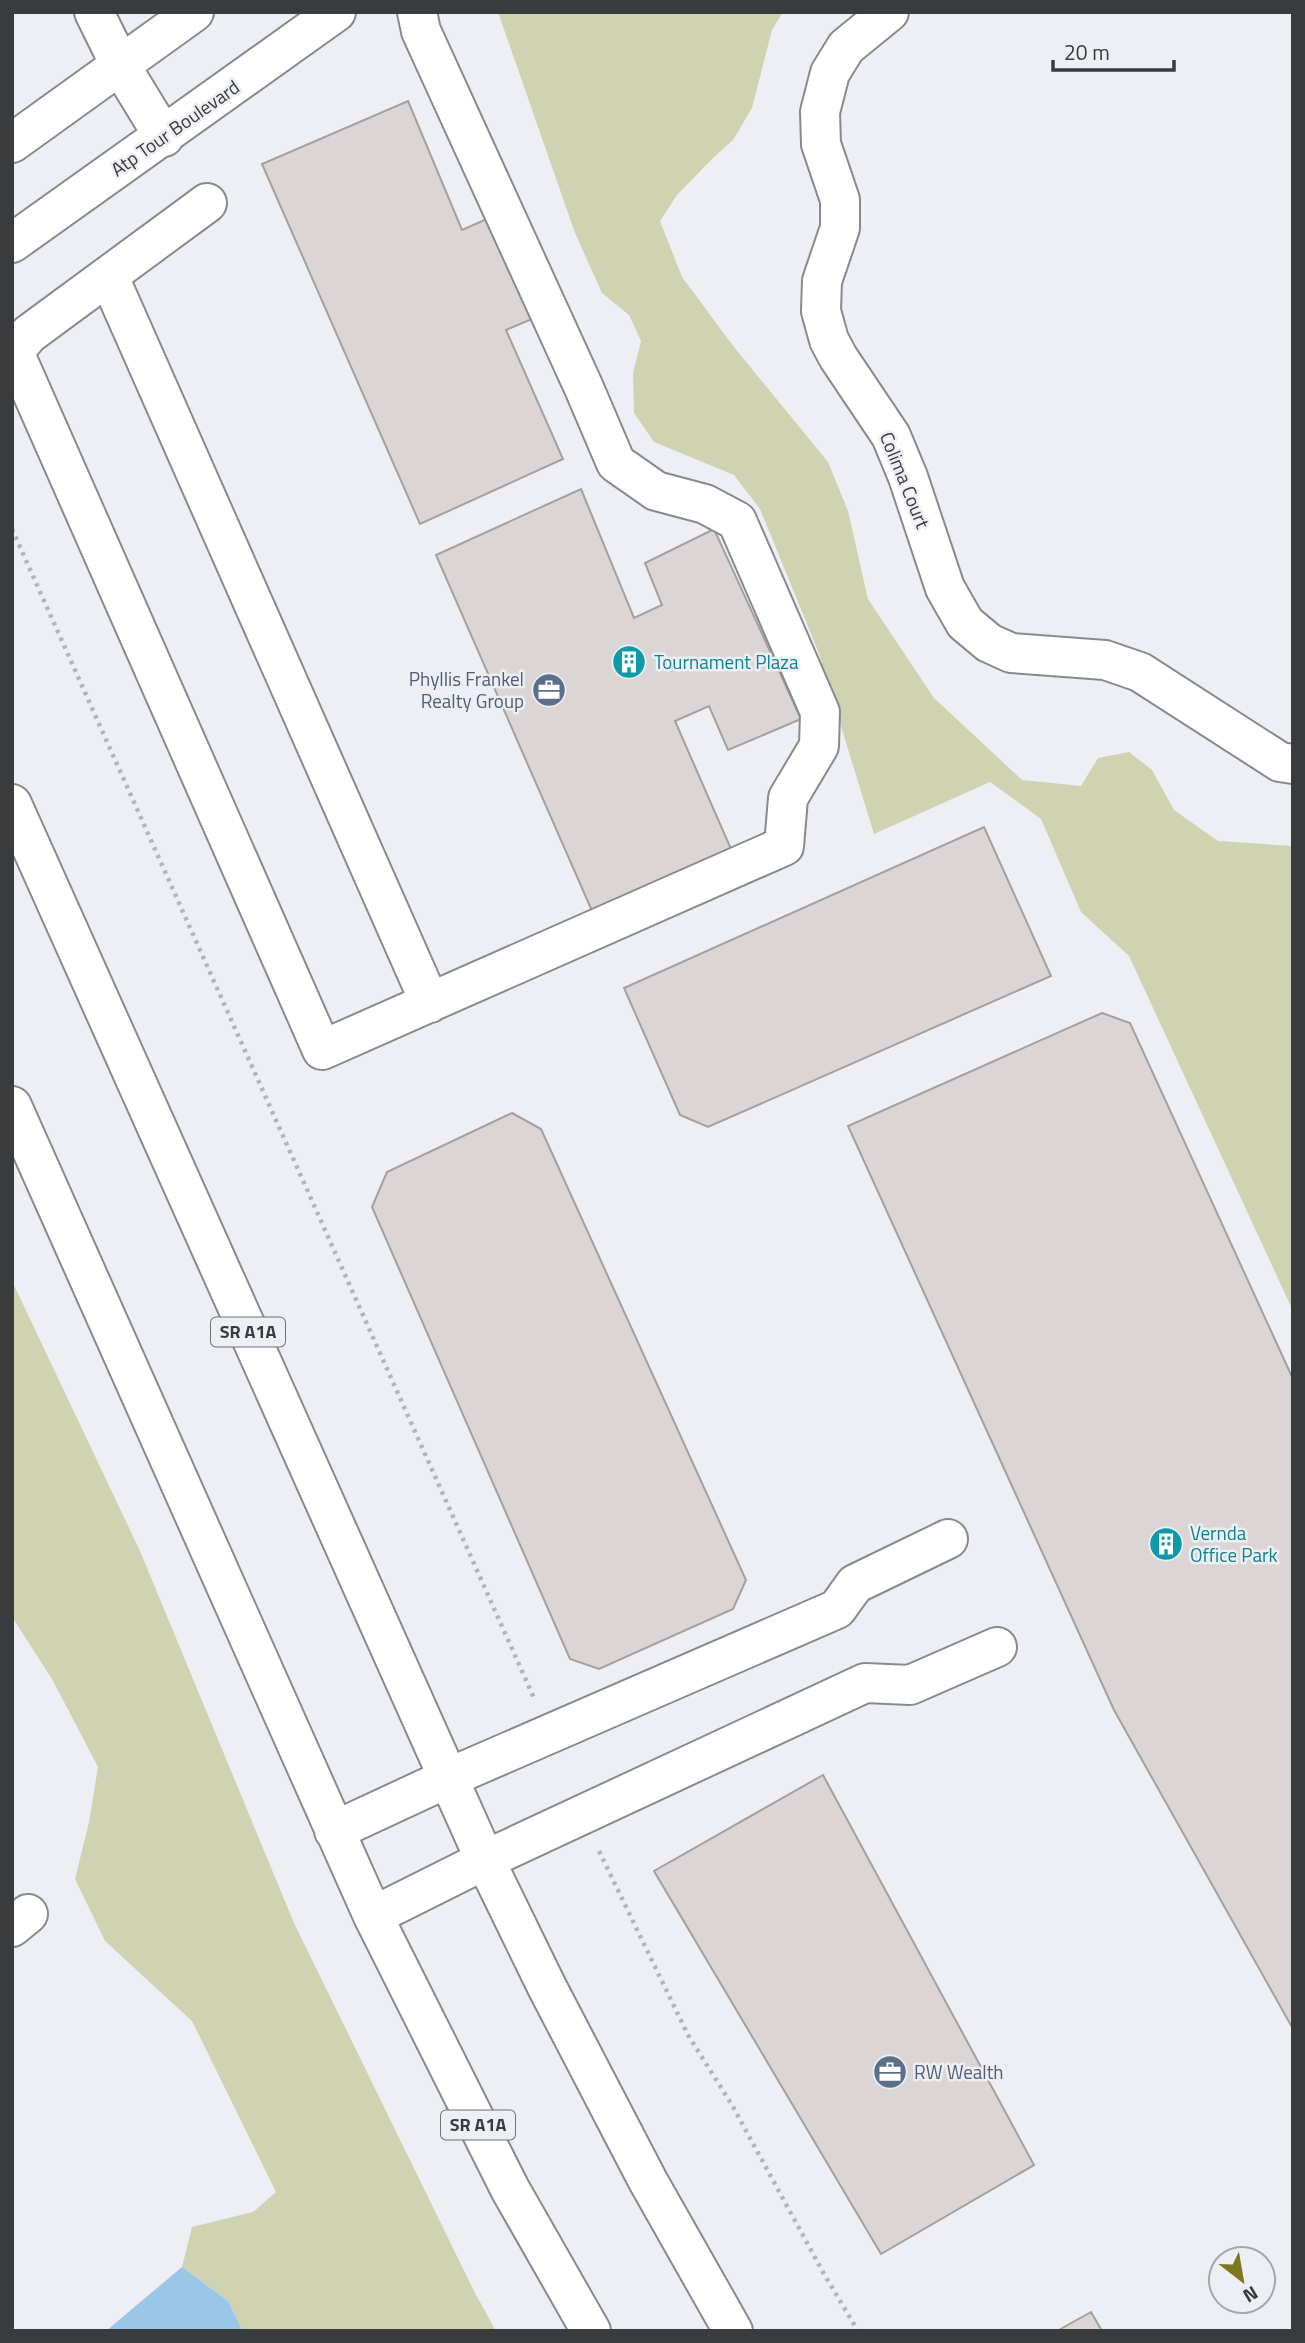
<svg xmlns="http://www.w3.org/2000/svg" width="1305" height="2343" font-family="'Titillium Web',sans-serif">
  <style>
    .green { fill: #d0d3b1 }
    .water { fill: #9ac7e7 }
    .building { fill: #dbd5d5; stroke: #a59f9f; stroke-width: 2 }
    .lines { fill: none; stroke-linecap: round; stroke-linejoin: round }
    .minor-casing { stroke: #898a8e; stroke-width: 42 }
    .major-casing { stroke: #898a8e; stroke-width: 42 }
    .path { stroke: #b4b5b9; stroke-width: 4.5; stroke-dasharray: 3.5 5; stroke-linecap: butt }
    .minor { stroke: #fff; stroke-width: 38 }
    .major { stroke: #fff; stroke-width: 38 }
    .labels { text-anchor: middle; stroke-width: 5; stroke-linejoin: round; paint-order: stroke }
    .shield { fill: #eeeff4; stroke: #707173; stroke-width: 2 }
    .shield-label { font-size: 18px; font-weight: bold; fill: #3a3b3c }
    .street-label { font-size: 19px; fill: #3a3b3c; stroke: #eeeff4 }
    .culture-label { font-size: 19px; fill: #0d838f; stroke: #eeeff4; text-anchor: start }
    .service-label { font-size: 19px; fill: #4e5e75; stroke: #eeeff4; text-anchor: end }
  </style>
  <rect width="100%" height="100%" fill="#eeeff4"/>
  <path class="green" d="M 498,12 L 783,12 L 772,30 L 752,108 L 733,140 L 712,159 L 677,195 L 660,221 L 682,277 L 734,347 L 828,462 L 848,511 L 868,599 L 934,698 L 1022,780 L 1081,786 L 1098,758 L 1129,752 L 1152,770 L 1174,810 L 1218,841 L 1293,846 L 1293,1311 L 1129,956 L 1081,912 L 1041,819 L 990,782 L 874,834 L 818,651 L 760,509 L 734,475 L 654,442 L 634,413 L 633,373 L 641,341 L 629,315 L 602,293 L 575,233 Z
    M 12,1281 L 140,1551 L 294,1923 L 475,2293 L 496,2331 L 243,2331 L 228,2301 L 182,2267 L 192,2227 L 253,2212 L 276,2192 L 192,2021 L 105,1941 L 75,1879 L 89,1822 L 98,1767 L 52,1679 L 12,1617 Z"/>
  <path class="water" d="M 182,2267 L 228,2301 L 243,2331 L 106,2331 Z"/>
  <path class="building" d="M 408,101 L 462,230 L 489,218 L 532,319 L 506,330 L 563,459 L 420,524 L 262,164 Z
    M 581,489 L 634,618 L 662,605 L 645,563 L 714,529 L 801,719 L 728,750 L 709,706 L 675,721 L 731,849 L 592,911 L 436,555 Z
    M 984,827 L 1051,976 L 708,1127 L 680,1115 L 624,988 Z
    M 1102,1013 L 1130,1023 L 1293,1379 L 1293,2029 L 1114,1710 L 848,1126 Z
    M 512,1113 L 541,1129 L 746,1580 L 733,1609 L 599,1669 L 570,1659 L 372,1207 L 387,1172 Z
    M 823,1775 L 1034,2165 L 881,2254 L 654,1871 Z
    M 1091,2312 L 1102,2331 L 1057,2331 Z"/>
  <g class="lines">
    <g class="minor-casing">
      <path id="minor" d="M 94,12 L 120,65 L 164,137
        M 889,12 L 846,47 L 830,73 L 820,112 L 821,144 L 840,200 L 840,228 L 822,281 L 821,311 L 829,340 L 838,357 L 891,436 L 908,477 L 945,588 L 965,623 L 989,643 L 1011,653 L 1105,660 L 1140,672 L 1280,762 L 1293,764
        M 12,143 L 194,12
        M 207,203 L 29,334 L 16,349 L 18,361 L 322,1050 L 784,846 L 788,798 L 819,746 L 820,712 L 737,521 L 705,504 L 656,491 L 616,463 L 584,388 L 421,31 L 417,12
        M 12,243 L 336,12
        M 109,277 L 430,1003
        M 448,1778 L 837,1609 L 855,1584 L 948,1539
        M 485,1860 L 865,1683 L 910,1685 L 997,1647
        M 12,1927 L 28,1914"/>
    </g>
    <g class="major-casing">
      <path id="major" d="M 12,804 L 485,1860 L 547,1987 L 648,2181 L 733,2331
        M 12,1106 L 373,1916 L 510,2189 L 591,2331
        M 334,1831 L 448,1778
        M 373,1916 L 485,1860"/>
    </g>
    <path class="path" d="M 12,529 L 534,1698
      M 599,1851 L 688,2035 L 732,2105 L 824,2274 L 858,2331"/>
    <use href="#minor" class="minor"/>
    <use href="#major" class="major"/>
  </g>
  <defs>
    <g id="building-disc" transform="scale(1.75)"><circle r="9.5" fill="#0f9aa8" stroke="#eeeff4"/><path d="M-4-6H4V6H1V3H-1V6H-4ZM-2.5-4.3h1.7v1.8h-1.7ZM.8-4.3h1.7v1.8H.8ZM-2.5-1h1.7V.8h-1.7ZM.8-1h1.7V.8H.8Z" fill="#fff"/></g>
    <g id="office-disc" transform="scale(1.75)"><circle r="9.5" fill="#5c6f8a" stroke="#eeeff4"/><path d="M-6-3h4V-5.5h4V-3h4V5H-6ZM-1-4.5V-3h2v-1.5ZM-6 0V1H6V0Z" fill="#fff"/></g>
  </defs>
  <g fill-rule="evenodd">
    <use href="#building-disc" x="629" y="662"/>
    <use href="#office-disc" x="549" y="690"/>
    <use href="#building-disc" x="1166" y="1544"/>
    <use href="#office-disc" x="890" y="2072"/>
  </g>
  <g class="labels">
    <g class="shield">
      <rect x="211" y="1317.5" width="74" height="29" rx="5"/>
      <rect x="441" y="2110.5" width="74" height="29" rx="5"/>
    </g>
    <g class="shield-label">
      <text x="248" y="1338">SR A1A</text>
      <text x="478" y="2131">SR A1A</text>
    </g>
    <g class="street-label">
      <text transform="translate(175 128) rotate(-35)" y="7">Atp Tour Boulevard</text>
      <text transform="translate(905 480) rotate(68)" y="7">Colima Court</text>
    </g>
    <g class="culture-label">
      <text x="654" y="669">Tournament Plaza</text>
      <text x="1190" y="1540">Vernda<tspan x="1190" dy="22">Office Park</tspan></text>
    </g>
    <g class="service-label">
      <text x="524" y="686">Phyllis Frankel<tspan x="524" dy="22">Realty Group</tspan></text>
      <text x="914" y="2079" text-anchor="start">RW Wealth</text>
    </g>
  </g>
  <rect width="1305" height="2343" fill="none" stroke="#3a3b3c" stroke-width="28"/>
  <g transform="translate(1242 2280) rotate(149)"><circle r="33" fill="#eeeff4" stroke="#a6a7aa" stroke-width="2"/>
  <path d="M0-5L12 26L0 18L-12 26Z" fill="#7d7920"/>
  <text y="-10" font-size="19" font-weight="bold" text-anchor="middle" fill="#3a3b3c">N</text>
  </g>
  <path d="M1053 60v10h121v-10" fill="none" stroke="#3a3b3c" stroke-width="3.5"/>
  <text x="1064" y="60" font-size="21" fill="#3a3b3c" stroke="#eeeff4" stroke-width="5" paint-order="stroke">20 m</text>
</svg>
